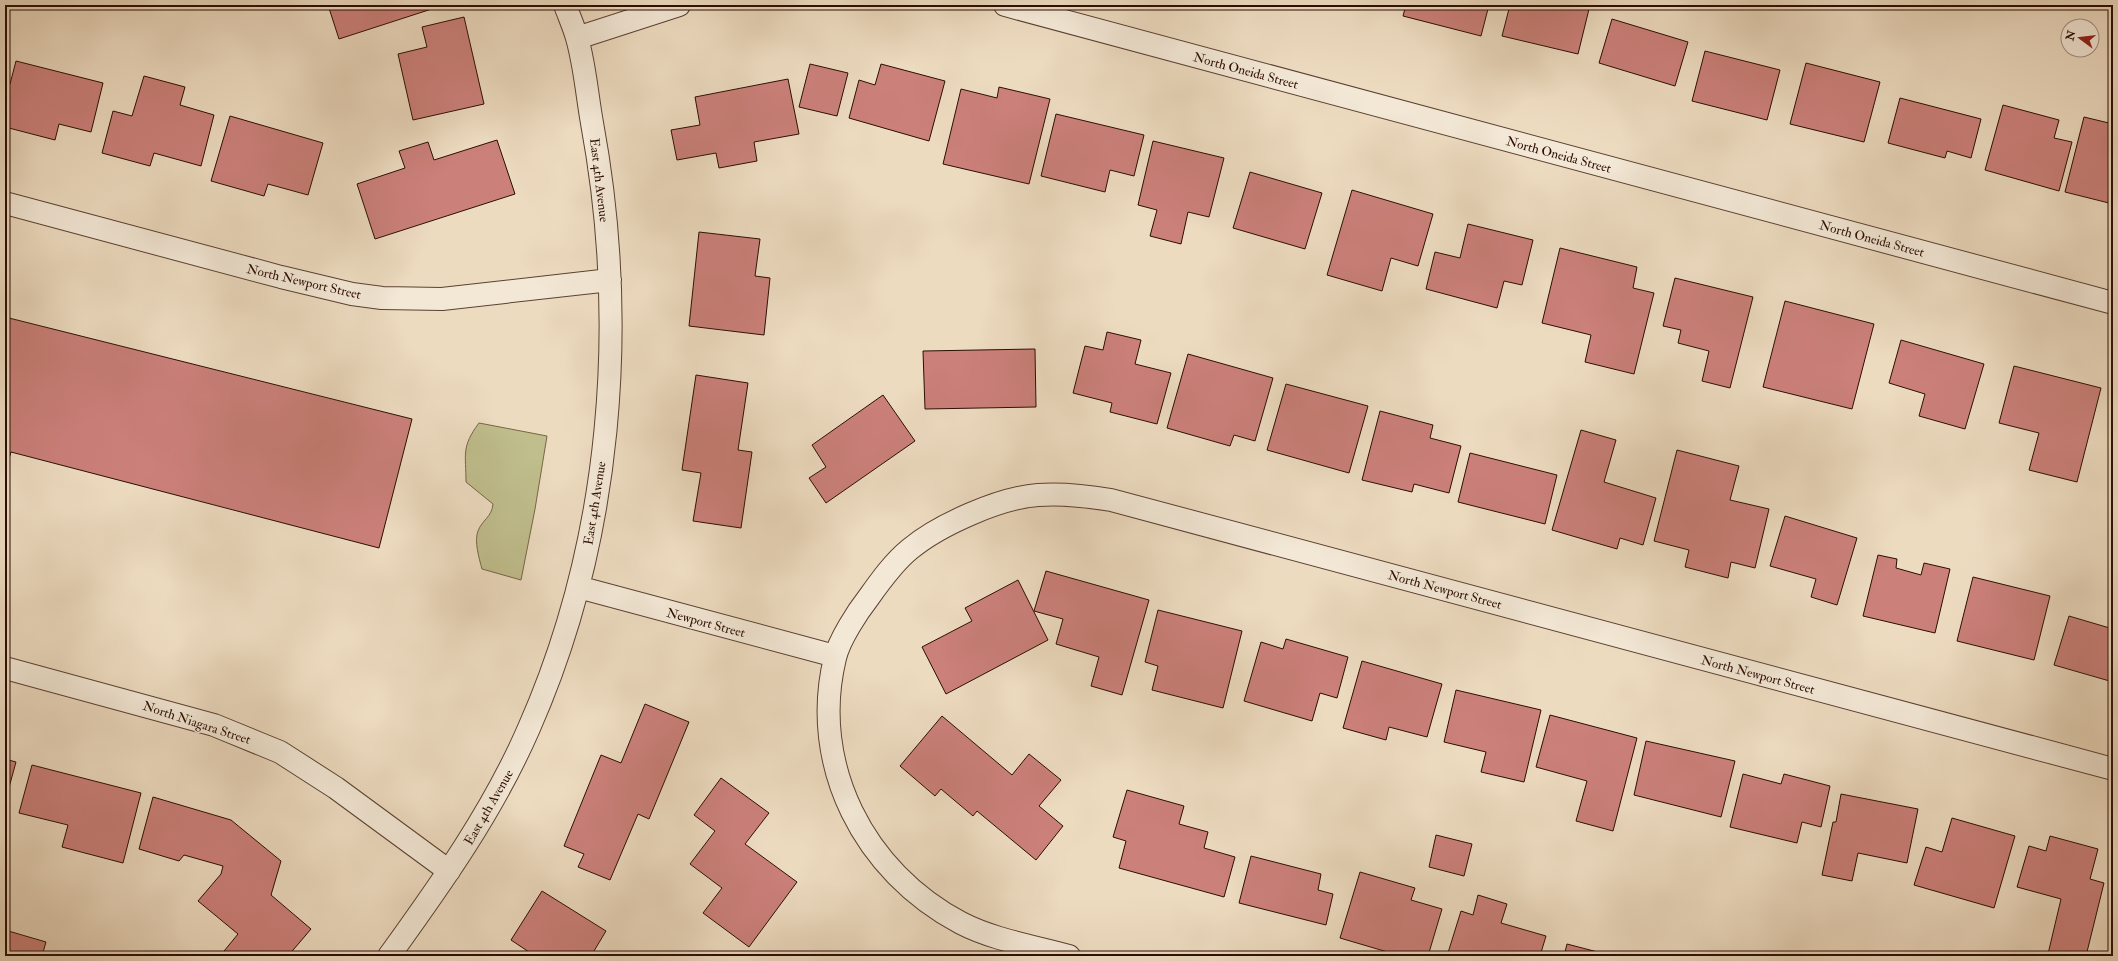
<svg xmlns="http://www.w3.org/2000/svg" width="2118" height="961" font-family="'IM FELL Double Pica',serif">
  <style>
    .green { fill: #c0be8d; stroke: #766648 }
    .building { fill: #cb807a; stroke: #2b0d03 }
    .lines { fill: none; stroke-linecap: round; stroke-linejoin: round }
    .street-casing { stroke: #5c4032; stroke-width: 24 }
    .street { stroke: #f3e8d6; stroke-width: 22 }
    .labels { text-anchor: middle; stroke-width: 3; stroke-linejoin: round; paint-order: stroke }
    .street-label { font-size: 13px; fill: #2b0d03; stroke: #f3e8d6 }
  </style>
  <rect width="100%" height="100%" fill="#eddbc0"/>
  <filter id="stains"><feTurbulence type="fractalNoise" baseFrequency=".005" numOctaves="4"/><feColorMatrix values="0 0 0 0 .2 0 0 0 0 .09 0 0 0 0 .02 0 0 0 .5 -.17"/></filter>
  <radialGradient id="worn" r=".72"><stop offset=".6" stop-color="#630" stop-opacity="0"/><stop offset="1" stop-color="#630" stop-opacity=".3"/></radialGradient>
  <path class="green" d="M 479,423 L 547,436 L 535,509 L 521,580 L 482,569 C 479,558 474,541 478,531 C 482,520 492,517 493,504 L 466,482 C 466,454 461,447 479,423 Z"/>
  <path class="building" d="M 328,5 L 444,5 L 339,39 Z
    M 1406,5 L 1489,5 L 1481,36 L 1403,16 Z
    M 1510,5 L 1590,5 L 1578,54 L 1502,36 Z
    M 464,17 L 484,104 L 413,120 L 398,54 L 427,47 L 422,27 Z
    M 1612,19 L 1688,42 L 1675,86 L 1599,63 Z
    M 1705,51 L 1780,70 L 1767,120 L 1692,101 Z
    M 16,61 L 103,83 L 91,132 L 59,124 L 55,140 L 5,127 L 5,83 L 10,84 Z
    M 1806,63 L 1880,82 L 1864,142 L 1790,124 Z
    M 810,64 L 848,73 L 837,116 L 799,107 Z
    M 881,64 L 945,81 L 929,141 L 849,118 L 859,80 L 875,85 Z
    M 144,76 L 185,87 L 180,105 L 214,115 L 201,166 L 154,153 L 150,166 L 102,153 L 113,111 L 132,116 Z
    M 788,79 L 799,134 L 754,142 L 757,161 L 719,168 L 716,153 L 677,160 L 671,130 L 700,125 L 695,97 Z
    M 999,87 L 1050,99 L 1029,184 L 943,164 L 961,89 L 997,98 Z
    M 1900,98 L 1981,119 L 1971,158 L 1947,151 L 1945,158 L 1888,143 Z
    M 2003,105 L 2059,120 L 2054,138 L 2072,142 L 2059,191 L 1985,170 Z
    M 1056,114 L 1144,135 L 1134,176 L 1110,170 L 1105,192 L 1041,176 Z
    M 230,116 L 323,143 L 308,195 L 268,184 L 264,196 L 211,181 Z
    M 2084,117 L 2113,124 L 2113,204 L 2065,192 Z
    M 497,140 L 515,194 L 375,239 L 357,184 L 405,168 L 399,151 L 428,142 L 434,160 Z
    M 1153,141 L 1224,158 L 1209,217 L 1188,212 L 1181,244 L 1150,236 L 1157,210 L 1138,205 Z
    M 1250,172 L 1322,193 L 1305,249 L 1233,228 Z
    M 1352,190 L 1433,214 L 1418,266 L 1391,258 L 1382,291 L 1327,275 Z
    M 1468,224 L 1533,240 L 1522,285 L 1504,281 L 1497,308 L 1426,289 L 1435,252 L 1460,258 Z
    M 699,232 L 760,239 L 755,276 L 770,278 L 764,335 L 689,326 Z
    M 1560,248 L 1637,267 L 1633,288 L 1654,293 L 1634,374 L 1585,362 L 1591,335 L 1542,323 Z
    M 1675,278 L 1753,297 L 1730,388 L 1702,381 L 1709,351 L 1678,343 L 1681,330 L 1663,326 Z
    M 1785,301 L 1874,324 L 1852,409 L 1763,387 Z
    M 5,317 L 412,419 L 379,548 L 11,452 L 5,472 Z
    M 1107,332 L 1141,340 L 1135,364 L 1171,373 L 1157,424 L 1110,412 L 1112,403 L 1073,393 L 1085,346 L 1103,350 Z
    M 1901,340 L 1984,364 L 1965,429 L 1919,416 L 1925,394 L 1889,383 Z
    M 1035,349 L 1036,407 L 925,409 L 923,351 Z
    M 1188,354 L 1273,378 L 1255,441 L 1234,435 L 1230,446 L 1167,428 Z
    M 2014,366 L 2101,388 L 2077,482 L 2029,470 L 2039,433 L 1999,423 Z
    M 696,375 L 748,383 L 738,450 L 752,452 L 741,528 L 693,521 L 701,473 L 682,470 Z
    M 1286,384 L 1368,406 L 1349,473 L 1267,450 Z
    M 883,395 L 915,441 L 826,503 L 809,478 L 826,467 L 812,445 Z
    M 1380,411 L 1433,425 L 1430,438 L 1461,446 L 1449,493 L 1414,484 L 1412,492 L 1362,480 Z
    M 1581,430 L 1616,440 L 1604,482 L 1656,498 L 1643,545 L 1620,538 L 1617,549 L 1552,530 Z
    M 1677,450 L 1739,466 L 1730,500 L 1769,509 L 1755,568 L 1731,562 L 1728,578 L 1685,567 L 1689,550 L 1654,541 Z
    M 1470,453 L 1557,475 L 1545,524 L 1458,502 Z
    M 1785,516 L 1857,538 L 1837,605 L 1811,597 L 1816,579 L 1770,566 Z
    M 1878,555 L 1897,559 L 1896,568 L 1921,575 L 1924,563 L 1950,569 L 1935,633 L 1863,616 Z
    M 1046,571 L 1149,600 L 1122,695 L 1091,686 L 1099,657 L 1056,644 L 1063,619 L 1034,611 Z
    M 1973,577 L 2050,596 L 2034,660 L 1957,641 Z
    M 1018,580 L 1048,640 L 946,694 L 922,647 L 972,621 L 965,608 Z
    M 1158,610 L 1242,631 L 1223,708 L 1152,690 L 1158,666 L 1145,662 Z
    M 2069,616 L 2113,629 L 2113,682 L 2054,665 Z
    M 1286,639 L 1348,657 L 1337,698 L 1320,693 L 1312,721 L 1244,701 L 1261,642 L 1283,649 Z
    M 1362,661 L 1442,684 L 1427,737 L 1389,727 L 1386,740 L 1343,728 Z
    M 1456,690 L 1541,710 L 1524,782 L 1481,772 L 1486,752 L 1444,742 Z
    M 645,704 L 689,722 L 649,819 L 638,814 L 610,880 L 578,867 L 584,854 L 564,846 L 601,755 L 621,763 Z
    M 1550,715 L 1637,738 L 1613,831 L 1576,821 L 1587,781 L 1536,767 Z
    M 942,716 L 1012,775 L 1029,754 L 1061,780 L 1039,806 L 1063,826 L 1036,860 L 977,811 L 973,816 L 941,789 L 935,796 L 900,766 Z
    M 1646,741 L 1735,761 L 1721,817 L 1634,795 Z
    M 5,759 L 16,762 L 5,802 Z
    M 32,765 L 141,793 L 123,863 L 62,847 L 68,825 L 19,813 Z
    M 1743,774 L 1781,784 L 1784,774 L 1830,786 L 1821,827 L 1802,822 L 1797,843 L 1730,827 Z
    M 721,778 L 769,813 L 745,844 L 797,882 L 749,947 L 703,913 L 722,888 L 690,864 L 715,831 L 694,815 Z
    M 1127,790 L 1184,806 L 1179,824 L 1208,832 L 1204,848 L 1235,857 L 1224,897 L 1119,868 L 1126,841 L 1113,837 Z
    M 1841,794 L 1918,809 L 1907,863 L 1858,853 L 1852,881 L 1822,875 L 1833,822 L 1836,822 Z
    M 153,797 L 231,820 L 281,861 L 271,895 L 311,929 L 288,956 L 220,956 L 238,934 L 198,901 L 221,874 L 223,866 L 184,855 L 179,861 L 139,849 Z
    M 1952,818 L 2015,836 L 1994,908 L 1914,885 L 1926,847 L 1942,852 Z
    M 1436,835 L 1472,844 L 1464,876 L 1429,867 Z
    M 2050,836 L 2098,849 L 2090,879 L 2104,883 L 2086,956 L 2048,954 L 2061,899 L 2017,887 L 2029,846 L 2046,851 Z
    M 1251,856 L 1321,874 L 1318,890 L 1333,894 L 1326,925 L 1239,903 Z
    M 1360,872 L 1415,888 L 1411,900 L 1442,909 L 1428,956 L 1401,956 L 1340,938 Z
    M 542,891 L 606,931 L 591,956 L 535,956 L 511,940 Z
    M 1478,895 L 1507,904 L 1501,923 L 1546,936 L 1540,956 L 1447,956 L 1461,911 L 1473,915 Z
    M 5,930 L 46,942 L 42,956 L 5,956 Z
    M 1567,944 L 1613,956 L 1564,956 Z"/>
  <g class="lines">
    <g class="street-casing">
      <path id="street" d="M 1005,5 L 2113,303
        M 577,38 L 679,5
        M 5,203 L 281,277 L 352,294 L 382,298 L 442,299 L 610,280
        M 578,587 L 835,656
        M 5,668 L 214,725 L 280,752 L 336,788 L 449,871
        M 389,956 C 441,884 493,811 529,728 C 612,540 629,324 592,123 C 587,95 585,66 577,38 C 574,27 569,16 565,5
        M 1069,956 C 1033,946 994,940 961,923 C 864,872 809,765 835,658 C 839,640 858,611 869,597 C 881,580 894,562 910,549 C 939,525 999,498 1038,495 C 1062,493 1087,496 1111,500 L 2113,769"/>
    </g>
    <use href="#street" class="street"/>
  </g>
  <g class="labels">
    <g class="street-label">
      <text transform="translate(1246 70) rotate(15)" y="5">North Oneida Street</text>
      <text transform="translate(1559 154) rotate(15)" y="5">North Oneida Street</text>
      <text transform="translate(600 180) rotate(83)" y="5">East 4th Avenue</text>
      <text transform="translate(1872 238) rotate(15)" y="5">North Oneida Street</text>
      <text transform="translate(304 281) rotate(13)" y="5">North Newport Street</text>
      <text transform="translate(594 503) rotate(-81)" y="5">East 4th Avenue</text>
      <text transform="translate(1445 589) rotate(15)" y="5">North Newport Street</text>
      <text transform="translate(706 622) rotate(15)" y="5">Newport Street</text>
      <text transform="translate(1758 674) rotate(15)" y="5">North Newport Street</text>
      <text transform="translate(197 722) rotate(18)" y="5">North Niagara Street</text>
      <text transform="translate(488 807) rotate(-60)" y="5">East 4th Avenue</text>
    </g>
  </g>
  <rect width="2118" height="961" fill="none" stroke="#eddbc0" stroke-width="20"/>
  <rect x="6" y="6" width="2106" height="949" fill="none" stroke="#2b0d03" stroke-width="2"/>
  <rect x="10" y="10" width="2098" height="941" fill="none" stroke="#2b0d03"/>
  <g transform="translate(2080 38) rotate(285)"><circle r="19" fill="#f3e8d6" stroke="#a39082"/>
  <path d="M0-3L7 15L0 10L-7 15Z" fill="#8f2418"/>
  <text y="-6" font-size="11" font-weight="bold" text-anchor="middle" fill="#2b0d03">N</text>
  </g>
  <rect width="100%" height="100%" filter="url(#stains)"/>
  <rect width="100%" height="100%" fill="url(#worn)"/>
</svg>
